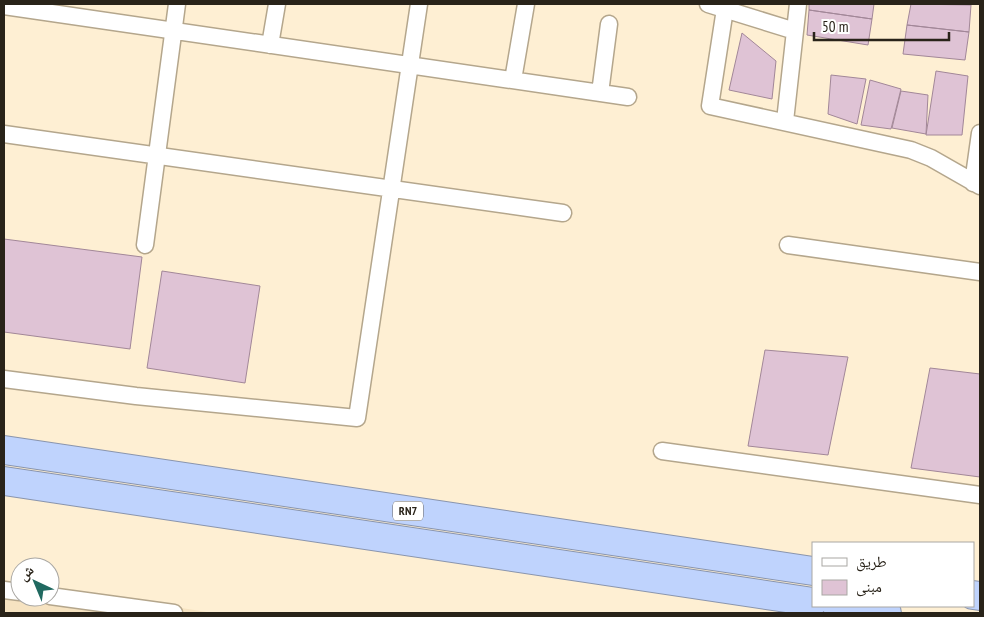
<svg xmlns="http://www.w3.org/2000/svg" width="984" height="617" font-family="'PT Sans Narrow','Noto Naskh Arabic',sans-serif">
  <style>
    .built { fill: #f6e3c1 }
    .building { fill: #dfc3d5; stroke: #a28798 }
    .lines { fill: none; stroke-linecap: round; stroke-linejoin: round }
    .street-casing { stroke: #b4a68c; stroke-width: 19 }
    .highway-casing { stroke: #8a95ad; stroke-width: 30 }
    .street { stroke: #fff; stroke-width: 16 }
    .highway { stroke: #bfd3fd; stroke-width: 28 }
    .labels { text-anchor: middle; stroke-width: 4.5; stroke-linejoin: round; paint-order: stroke }
    .shield { fill: #fff; stroke: #69655e; stroke-width: 1 }
    .shield-label { font-size: 12px; font-weight: bold; fill: #292319 }
  </style>
  <rect width="100%" height="100%" fill="#feefd3"/>
  <path class="built" d="M 4,580 L 20,583 L 20,597 L 50,597 L 50,587 L 213,613 L 4,613 Z"/>
  <path class="building" d="M 809,4 L 874,4 L 872,19 L 809,10 Z
    M 911,4 L 971,5 L 969,32 L 907,25 Z
    M 809,10 L 872,19 L 868,45 L 807,35 Z
    M 907,25 L 969,32 L 965,60 L 903,54 Z
    M 742,33 L 776,61 L 772,99 L 729,90 Z
    M 936,71 L 968,76 L 962,135 L 926,135 Z
    M 831,75 L 866,79 L 857,124 L 828,114 Z
    M 870,80 L 901,89 L 891,129 L 861,125 Z
    M 901,91 L 928,95 L 926,134 L 892,128 Z
    M 4,239 L 142,257 L 130,349 L 4,332 Z
    M 162,271 L 260,286 L 245,383 L 147,368 Z
    M 765,350 L 848,357 L 828,455 L 748,446 Z
    M 930,368 L 980,374 L 980,477 L 911,468 Z"/>
  <g class="lines">
    <g class="street-casing">
      <path id="street" d="M 708,4 L 795,31
        M 4,6 L 628,97
        M 725,9 L 710,106 L 911,150 L 931,158 L 980,186
        M 270,45 L 277,4
        M 513,80 L 526,4
        M 600,93 L 609,24
        M 785,121 L 798,4
        M 4,134 L 563,213
        M 973,183 L 980,133
        M 145,245 L 177,4
        M 788,245 L 980,272
        M 4,379 L 136,396 L 357,418 L 419,4
        M 662,451 L 980,495
        M 4,590 L 20,592
        M 50,596 L 174,613"/>
    </g>
    <g class="highway-casing">
      <path id="highway" d="M 4,450 L 813,571
        M 4,481 L 813,602
        M 973,595 L 980,596
        M 837,606 L 887,613"/>
    </g>
    <use href="#street" class="street"/>
    <use href="#highway" class="highway"/>
  </g>
  <g class="labels">
    <rect class="shield" x="393" y="501.5" width="30" height="19" rx="4"/>
    <g class="shield-label">
      <text x="408" y="515">RN7</text>
    </g>
  </g>
  <rect width="984" height="617" fill="none" stroke="#292319" stroke-width="10"/>
  <rect x="812" y="542" width="162" height="65" fill="#ffffff" stroke="#a9a7a3"/>
  <rect x="822" y="558" width="25" height="8" fill="#ffffff" stroke="#a9a7a3"/>
  <text x="856" y="567" font-size="15" fill="#292319">طريق</text>
  <rect x="822" y="580" width="25" height="15" fill="#dfc3d5" stroke="#a9a7a3"/>
  <text x="856" y="592" font-size="15" fill="#292319">مبنى</text>
  <g transform="translate(35 582) rotate(316)"><circle r="24" fill="#ffffff" stroke="#a9a7a3"/>
  <path d="M0-4L9 19L0 12L-9 19Z" fill="#206960"/>
  <text y="-8" font-size="14" font-weight="bold" text-anchor="middle" fill="#292319">ش</text>
  </g>
  <path d="M814 32v8h135v-8" fill="none" stroke="#292319" stroke-width="2.5"/>
  <text x="822" y="32" font-size="15" fill="#292319" stroke="#ffffff" stroke-width="4" paint-order="stroke">50 m</text>
</svg>
